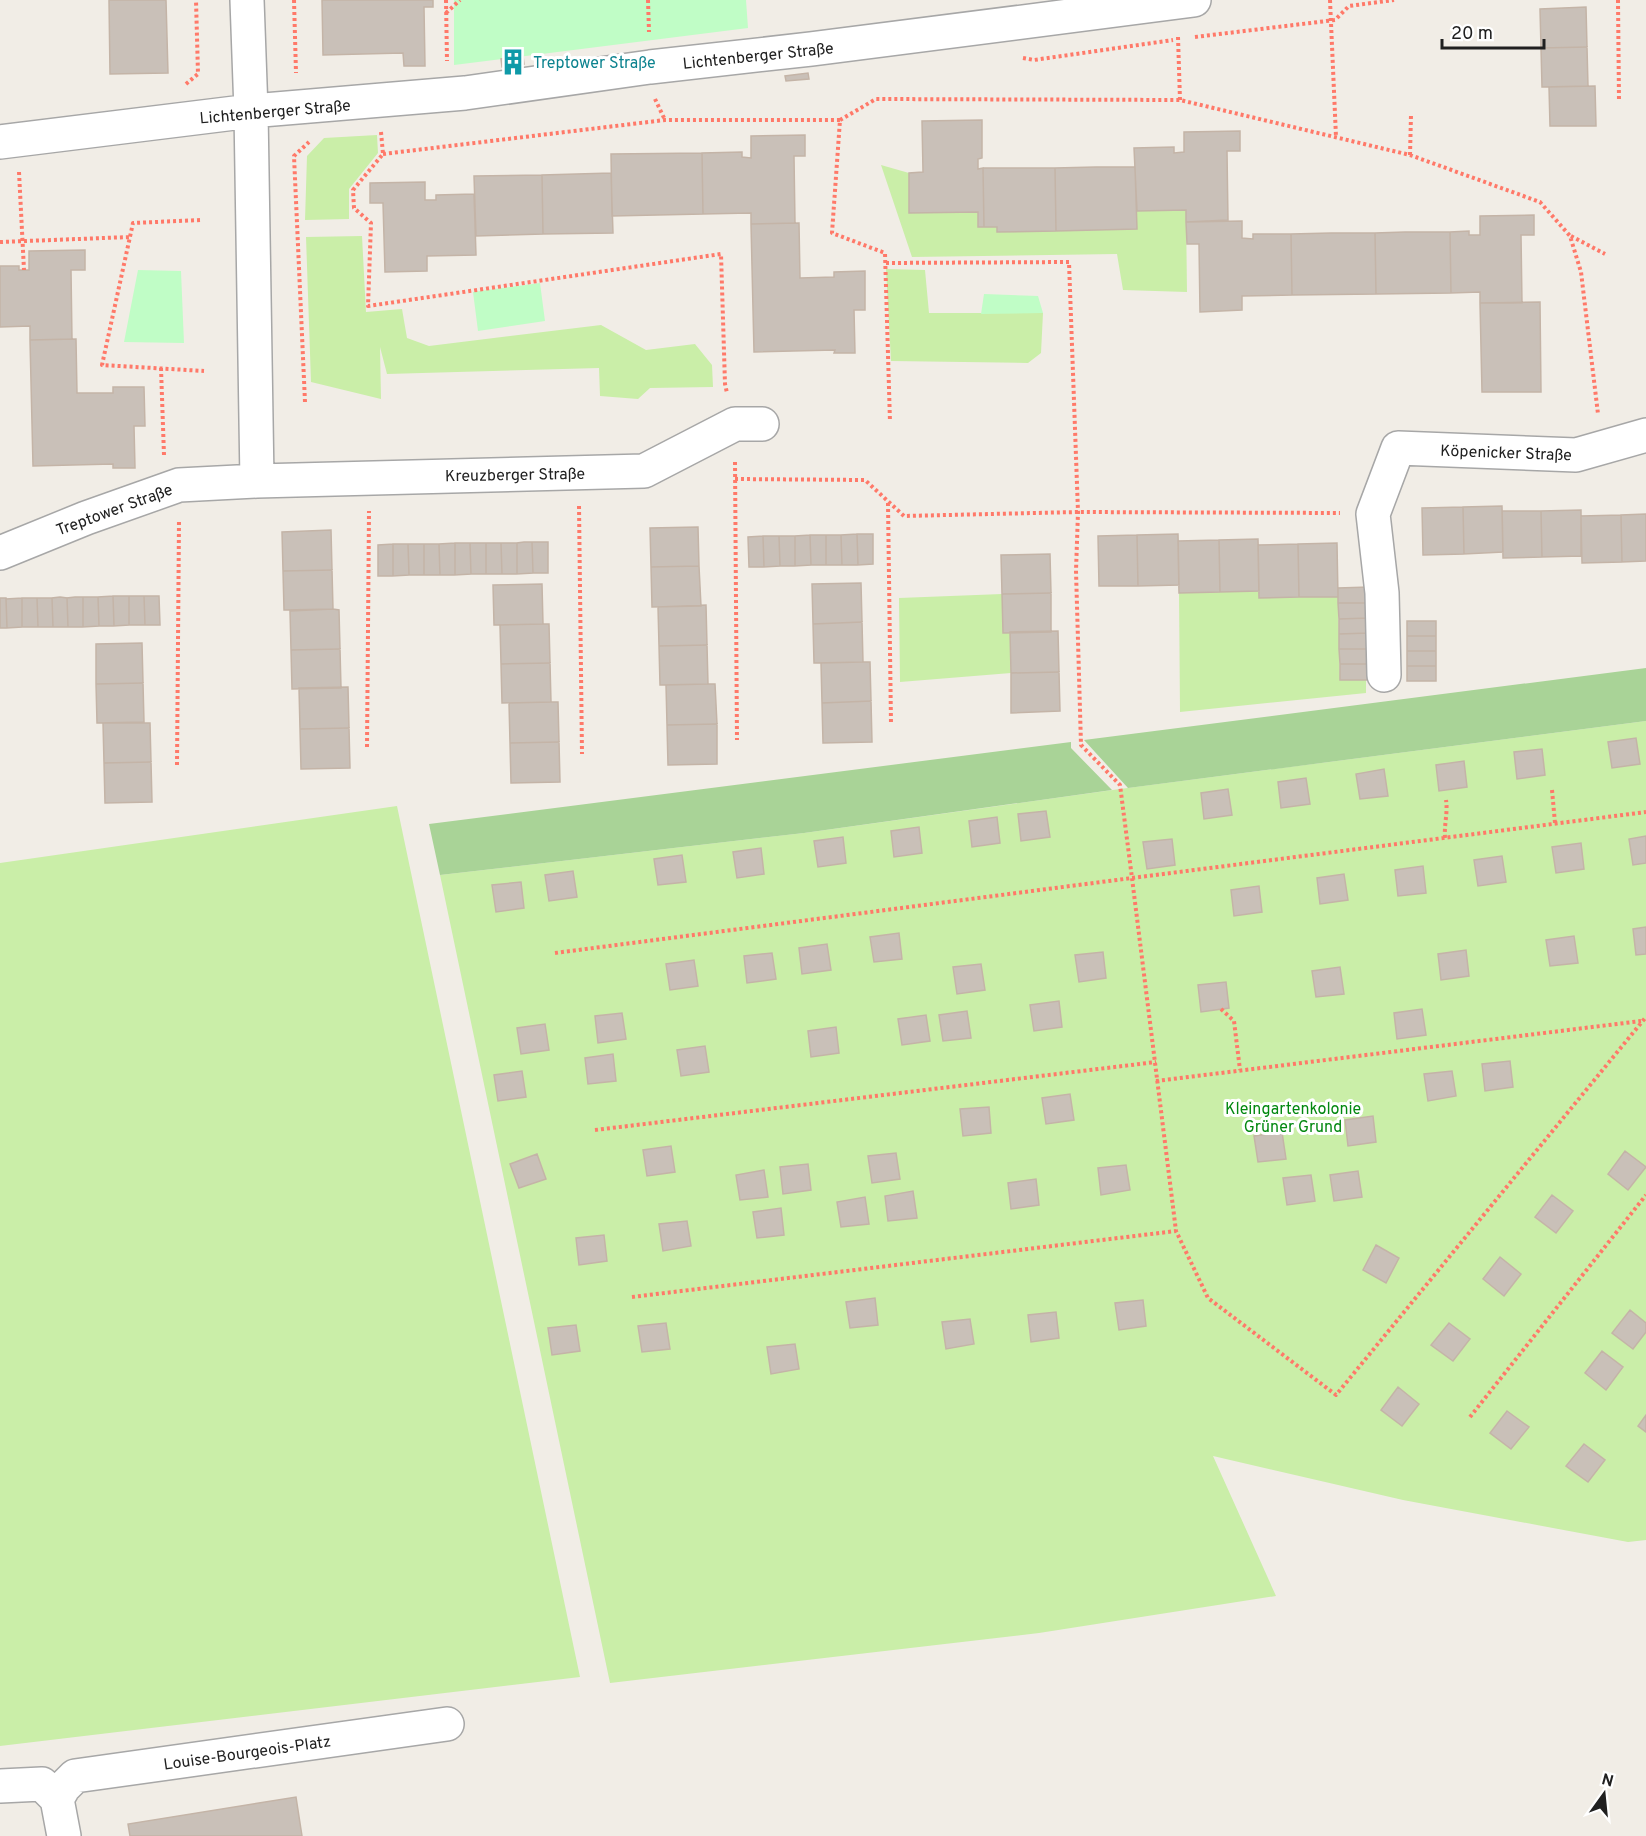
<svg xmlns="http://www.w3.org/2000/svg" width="1646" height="1836" font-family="Overpass,sans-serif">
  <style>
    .grass { fill: #caeea8 }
    .forest { fill: #a9d397 }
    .park { fill: #c0fdc6 }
    .building { fill: #c9c0b8; stroke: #c4b4a7; stroke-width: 1.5 }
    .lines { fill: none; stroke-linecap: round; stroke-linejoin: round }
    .minor-casing { stroke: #a7a7a7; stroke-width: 36 }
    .path { stroke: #ff7969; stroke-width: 4; stroke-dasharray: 3 3; stroke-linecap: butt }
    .minor { stroke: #fff; stroke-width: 33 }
    .labels { text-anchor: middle; stroke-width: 6; stroke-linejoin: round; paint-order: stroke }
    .street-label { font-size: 16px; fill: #202020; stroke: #fff }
    .culture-label { font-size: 16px; fill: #0d838f; stroke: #fff; text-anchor: start }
    .park-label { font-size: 16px; fill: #038810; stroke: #fff }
  </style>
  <rect width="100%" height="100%" fill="#f1ede6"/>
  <path class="grass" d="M 377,135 L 378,153 L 349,189 L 349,219 L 305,220 L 307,156 L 324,138 Z
    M 881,165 L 909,173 L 910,213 L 978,212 L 984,227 L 997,227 L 997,232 L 1137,229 L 1137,211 L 1186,210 L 1187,292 L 1123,290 L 1117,254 L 912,257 Z
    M 362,236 L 366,312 L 402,309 L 407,338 L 429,346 L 601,325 L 646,350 L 695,344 L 712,365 L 713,387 L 650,388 L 638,399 L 600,396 L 599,368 L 387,374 L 380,347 L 381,399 L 311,382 L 306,237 Z
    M 886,269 L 925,270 L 929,313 L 1043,313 L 1041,353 L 1028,363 L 891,361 Z
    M 1259,591 L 1299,597 L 1338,597 L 1340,679 L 1366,679 L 1366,693 L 1180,712 L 1179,593 Z
    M 1002,594 L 1003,633 L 1010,632 L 1011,673 L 900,682 L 899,598 Z
    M 1646,721 L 1646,1540 L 1628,1542 L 1403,1500 L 1213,1456 L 1276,1596 L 1039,1633 L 610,1683 L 440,875 L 804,833 L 1120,789 Z
    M 397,806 L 580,1677 L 0,1746 L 0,863 Z"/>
  <path class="forest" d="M 1646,668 L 1646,721 L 1128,788 L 1084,740 Z
    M 1071,742 L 1071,748 L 1112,790 L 804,833 L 440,875 L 429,824 Z"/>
  <path class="park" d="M 454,0 L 746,0 L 748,28 L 454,65 Z
    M 138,270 L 181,271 L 184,343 L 124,342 Z
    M 540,283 L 545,321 L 478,331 L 473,292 Z
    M 984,294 L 1038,296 L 1043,313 L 981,314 Z"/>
  <path class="building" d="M 109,0 L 166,0 L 168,73 L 110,74 Z
    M 322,0 L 433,0 L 433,7 L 424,7 L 425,66 L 404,66 L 403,53 L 323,55 Z
    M 1586,7 L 1587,47 L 1541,48 L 1540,9 Z
    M 1587,47 L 1588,86 L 1542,87 L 1541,48 Z
    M 523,56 L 524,64 L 502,67 L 501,59 Z
    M 808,73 L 809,79 L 786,81 L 785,76 Z
    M 1595,86 L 1596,126 L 1550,126 L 1549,87 Z
    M 982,120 L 982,158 L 978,159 L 978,169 L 983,168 L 984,227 L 978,227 L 978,212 L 909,213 L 909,173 L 923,172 L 922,121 Z
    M 1240,131 L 1240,151 L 1227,151 L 1228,220 L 1186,222 L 1186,210 L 1137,211 L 1134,148 L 1174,147 L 1174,153 L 1184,152 L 1184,132 Z
    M 805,135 L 805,156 L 794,156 L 795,223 L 751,224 L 751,213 L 703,214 L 702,153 L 742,152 L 742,157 L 751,158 L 751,136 Z
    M 702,153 L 703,214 L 612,216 L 611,154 Z
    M 1096,167 L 1135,167 L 1137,229 L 1056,231 L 1055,168 Z
    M 983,168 L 1055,168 L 1056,231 L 997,232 L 997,227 L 984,227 Z
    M 611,173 L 613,233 L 543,234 L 542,175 Z
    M 542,175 L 543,234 L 476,236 L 474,176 Z
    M 425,182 L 425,200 L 436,200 L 436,195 L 474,194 L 476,255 L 427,256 L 427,271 L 385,272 L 383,203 L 370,203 L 370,183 Z
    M 1534,215 L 1534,235 L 1521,235 L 1522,303 L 1480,303 L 1480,292 L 1451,293 L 1450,232 L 1469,231 L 1469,235 L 1480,235 L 1480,216 Z
    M 1242,221 L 1242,238 L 1253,239 L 1253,234 L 1291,234 L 1292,295 L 1242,296 L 1242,310 L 1200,312 L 1199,244 L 1187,244 L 1186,222 Z
    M 799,223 L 800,278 L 834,277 L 834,272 L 865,271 L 865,310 L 854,310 L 855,353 L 834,353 L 835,350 L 754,352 L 751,224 Z
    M 1405,232 L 1450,232 L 1451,293 L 1376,294 L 1375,233 Z
    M 1331,233 L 1375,233 L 1376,294 L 1292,295 L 1291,234 Z
    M 85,250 L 85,270 L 71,270 L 72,339 L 30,340 L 30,326 L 0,327 L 0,266 L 19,266 L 19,270 L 29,270 L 29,251 Z
    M 1540,302 L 1541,392 L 1482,392 L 1480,303 Z
    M 76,339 L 77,393 L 113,393 L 113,387 L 144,387 L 145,426 L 134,426 L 135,468 L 113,468 L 113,464 L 33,466 L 30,340 Z
    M 1502,506 L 1503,552 L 1464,554 L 1463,507 Z
    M 1463,507 L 1464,554 L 1423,555 L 1422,508 Z
    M 1581,510 L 1581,556 L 1542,557 L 1541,511 Z
    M 1502,511 L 1541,511 L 1542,557 L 1503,558 Z
    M 1646,514 L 1646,561 L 1622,562 L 1621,515 Z
    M 1621,515 L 1622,562 L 1582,563 L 1581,516 Z
    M 698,527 L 699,566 L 651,567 L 650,528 Z
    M 331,530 L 332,570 L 283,571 L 282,532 Z
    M 857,534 L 858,565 L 842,565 L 841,535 Z
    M 857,534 L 873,534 L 873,564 L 858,565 Z
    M 1178,534 L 1179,585 L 1138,586 L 1137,535 Z
    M 810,535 L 811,565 L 795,566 L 795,536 Z
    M 810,535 L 826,535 L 826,565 L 811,565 Z
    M 826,535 L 841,535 L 842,565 L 826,565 Z
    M 1137,535 L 1138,586 L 1099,586 L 1098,536 Z
    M 763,536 L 764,567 L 749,567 L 748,537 Z
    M 763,536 L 779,536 L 780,566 L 764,567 Z
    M 779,536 L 795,536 L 795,566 L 780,566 Z
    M 1258,539 L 1259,591 L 1220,592 L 1219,540 Z
    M 1219,540 L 1220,592 L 1179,593 L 1178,541 Z
    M 524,542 L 532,542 L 533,573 L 517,574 L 517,543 Z
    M 532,542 L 548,542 L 548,573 L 533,573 Z
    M 455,543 L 455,575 L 440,575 L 439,544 Z
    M 455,543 L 470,543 L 471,574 L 455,575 Z
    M 470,543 L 486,543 L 486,574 L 471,574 Z
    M 486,543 L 501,543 L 502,574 L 486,574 Z
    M 501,543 L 517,543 L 517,574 L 502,574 Z
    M 1337,543 L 1338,597 L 1299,597 L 1298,544 Z
    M 393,544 L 393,576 L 378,576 L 378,545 Z
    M 393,544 L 408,544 L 409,575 L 393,576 Z
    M 408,544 L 424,544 L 424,575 L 409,575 Z
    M 424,544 L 439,544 L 440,575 L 424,575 Z
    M 1298,544 L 1299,597 L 1259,598 L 1258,545 Z
    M 1050,554 L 1051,593 L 1002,594 L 1001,555 Z
    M 699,566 L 701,606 L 652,607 L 651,567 Z
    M 332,570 L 333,609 L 284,610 L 283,571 Z
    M 861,583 L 862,622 L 813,624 L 812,584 Z
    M 542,584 L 543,624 L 494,625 L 493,585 Z
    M 1369,587 L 1369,603 L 1338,603 L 1338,588 Z
    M 1051,593 L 1051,632 L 1003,633 L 1002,594 Z
    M 113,596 L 129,596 L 129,625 L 114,626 Z
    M 113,596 L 114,626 L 99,626 L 98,597 Z
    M 129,596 L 144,596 L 145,625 L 129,625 Z
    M 144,596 L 159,596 L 160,625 L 145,625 Z
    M 60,597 L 67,598 L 68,627 L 53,627 L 52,598 Z
    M 75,597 L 83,597 L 83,627 L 68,627 L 67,598 Z
    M 83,597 L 98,597 L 99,626 L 83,627 Z
    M 0,598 L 6,598 L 7,628 L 0,628 Z
    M 22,598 L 37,598 L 38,627 L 22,627 Z
    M 22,598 L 22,627 L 7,628 L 6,599 Z
    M 37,598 L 52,598 L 53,627 L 38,627 Z
    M 1338,603 L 1369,603 L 1369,618 L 1339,619 Z
    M 706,605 L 707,645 L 659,646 L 658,607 Z
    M 333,609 L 339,610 L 340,649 L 291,650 L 290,611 Z
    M 1369,618 L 1369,633 L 1339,634 L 1339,619 Z
    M 1407,621 L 1436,621 L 1436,636 L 1407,636 Z
    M 862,622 L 863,662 L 814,663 L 813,624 Z
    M 543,624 L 549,624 L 550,663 L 501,664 L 500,625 Z
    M 1058,631 L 1059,672 L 1011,673 L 1010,632 Z
    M 1369,633 L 1370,649 L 1339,649 L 1339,634 Z
    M 1407,636 L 1436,636 L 1436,651 L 1407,651 Z
    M 142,643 L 143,683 L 96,684 L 96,644 Z
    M 707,645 L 708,684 L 660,685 L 659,646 Z
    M 340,649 L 341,688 L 292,689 L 291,650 Z
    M 1339,649 L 1370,649 L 1370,664 L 1340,664 Z
    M 1407,651 L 1436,651 L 1436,666 L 1407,666 Z
    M 863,662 L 870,662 L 871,701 L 822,703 L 821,663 Z
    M 550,663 L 551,702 L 502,703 L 501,664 Z
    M 1340,664 L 1370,664 L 1370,680 L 1340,680 Z
    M 1407,666 L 1436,666 L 1436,681 L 1407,681 Z
    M 1059,672 L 1060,711 L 1011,713 L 1011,673 Z
    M 143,683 L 144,722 L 97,723 L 96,684 Z
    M 708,684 L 715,684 L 717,724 L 667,725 L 666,685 Z
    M 348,687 L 349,728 L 300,729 L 299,688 Z
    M 871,701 L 872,742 L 823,743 L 822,703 Z
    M 551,702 L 558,702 L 559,742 L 510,743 L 509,703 Z
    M 103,723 L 150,723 L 151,762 L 104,763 Z
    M 717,724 L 717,764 L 668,765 L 667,725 Z
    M 349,728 L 350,768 L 301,769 L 300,729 Z
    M 1636,738 L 1640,764 L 1612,768 L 1608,742 Z
    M 559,742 L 560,782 L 511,783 L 510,743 Z
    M 1542,749 L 1545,775 L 1517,779 L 1514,752 Z
    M 1464,761 L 1467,787 L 1439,791 L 1436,765 Z
    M 151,762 L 152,802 L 105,803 L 104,763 Z
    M 1384,769 L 1388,796 L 1360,799 L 1356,774 Z
    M 1306,778 L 1310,804 L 1281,808 L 1278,782 Z
    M 1228,789 L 1232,815 L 1204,819 L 1201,793 Z
    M 1046,811 L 1050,837 L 1021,841 L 1018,814 Z
    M 997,817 L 1000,843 L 972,847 L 969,821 Z
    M 919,827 L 922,853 L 894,857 L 891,831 Z
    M 1646,836 L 1646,863 L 1633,865 L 1629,839 Z
    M 843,837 L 846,863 L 818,867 L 814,841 Z
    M 1172,839 L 1175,865 L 1147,869 L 1143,842 Z
    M 1581,843 L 1584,869 L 1556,873 L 1552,847 Z
    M 761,848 L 764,874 L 737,878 L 733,852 Z
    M 682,855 L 686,882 L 658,885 L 654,859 Z
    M 1502,856 L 1506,882 L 1478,886 L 1474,860 Z
    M 1423,866 L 1426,893 L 1398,896 L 1395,870 Z
    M 573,871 L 577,897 L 549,901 L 545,875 Z
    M 1344,874 L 1348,900 L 1320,904 L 1317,878 Z
    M 521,882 L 524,908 L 496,912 L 492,885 Z
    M 1259,886 L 1262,912 L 1234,916 L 1231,890 Z
    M 1646,927 L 1646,954 L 1636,955 L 1633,929 Z
    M 899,933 L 902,959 L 874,962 L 870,937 Z
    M 1574,936 L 1578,963 L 1550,966 L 1546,940 Z
    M 827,944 L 831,970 L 802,974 L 799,948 Z
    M 1466,950 L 1469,976 L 1441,980 L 1438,954 Z
    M 1103,952 L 1106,978 L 1079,982 L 1075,955 Z
    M 772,953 L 776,979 L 747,983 L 744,956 Z
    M 694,960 L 698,986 L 670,990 L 666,964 Z
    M 981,964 L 985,990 L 957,994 L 953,967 Z
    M 1340,967 L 1344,994 L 1316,997 L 1312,971 Z
    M 1226,982 L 1229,1008 L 1201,1012 L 1198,985 Z
    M 1059,1001 L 1062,1027 L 1034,1031 L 1030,1005 Z
    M 1422,1009 L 1426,1035 L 1397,1039 L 1394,1013 Z
    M 967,1011 L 971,1038 L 943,1041 L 939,1015 Z
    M 622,1013 L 626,1039 L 598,1043 L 595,1016 Z
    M 926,1015 L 930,1041 L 902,1045 L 898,1019 Z
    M 545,1024 L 549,1050 L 521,1054 L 517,1028 Z
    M 836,1027 L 839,1053 L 811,1057 L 808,1031 Z
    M 705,1046 L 709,1072 L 681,1076 L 677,1050 Z
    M 613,1054 L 616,1081 L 588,1084 L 585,1058 Z
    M 1510,1061 L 1513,1087 L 1485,1091 L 1482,1064 Z
    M 522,1071 L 526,1097 L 498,1101 L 494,1075 Z
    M 1452,1071 L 1456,1096 L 1428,1101 L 1424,1074 Z
    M 1070,1094 L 1074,1120 L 1046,1124 L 1042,1098 Z
    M 989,1107 L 991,1133 L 963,1136 L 960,1109 Z
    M 1373,1116 L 1376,1142 L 1348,1146 L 1345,1120 Z
    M 1282,1132 L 1286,1159 L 1258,1162 L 1254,1136 Z
    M 671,1146 L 675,1172 L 647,1176 L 643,1150 Z
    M 1625,1151 L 1646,1167 L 1628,1190 L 1608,1174 Z
    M 896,1153 L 900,1179 L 872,1183 L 868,1156 Z
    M 537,1154 L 546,1179 L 519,1188 L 510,1164 Z
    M 808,1164 L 811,1190 L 783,1194 L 780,1167 Z
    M 1126,1165 L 1130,1190 L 1101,1195 L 1098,1168 Z
    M 764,1170 L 768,1197 L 740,1200 L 736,1175 Z
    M 1358,1171 L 1362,1197 L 1334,1201 L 1330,1175 Z
    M 1311,1175 L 1315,1201 L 1287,1205 L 1283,1178 Z
    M 1036,1179 L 1039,1205 L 1011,1209 L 1008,1183 Z
    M 913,1191 L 917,1218 L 888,1221 L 885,1196 Z
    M 1552,1195 L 1573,1211 L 1556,1233 L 1535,1217 Z
    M 865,1197 L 869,1224 L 841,1227 L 837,1202 Z
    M 781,1208 L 784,1235 L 757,1238 L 753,1212 Z
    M 687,1221 L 691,1246 L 663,1251 L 659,1224 Z
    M 604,1235 L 607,1261 L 579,1265 L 576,1238 Z
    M 1376,1245 L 1399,1258 L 1386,1283 L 1363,1270 Z
    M 1500,1257 L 1521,1274 L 1504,1296 L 1483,1279 Z
    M 875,1298 L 878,1325 L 850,1328 L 846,1302 Z
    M 1143,1300 L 1146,1326 L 1119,1330 L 1115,1303 Z
    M 1630,1310 L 1646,1323 L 1646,1332 L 1633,1349 L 1612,1333 Z
    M 1056,1312 L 1059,1338 L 1031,1342 L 1028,1315 Z
    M 970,1319 L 974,1344 L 946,1349 L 942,1322 Z
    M 666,1323 L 670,1349 L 642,1352 L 638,1326 Z
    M 1449,1323 L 1470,1339 L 1453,1361 L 1431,1345 Z
    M 576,1325 L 580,1351 L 552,1355 L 548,1328 Z
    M 795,1344 L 799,1369 L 771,1374 L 767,1347 Z
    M 1602,1351 L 1623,1367 L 1606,1390 L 1585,1373 Z
    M 1398,1387 L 1419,1404 L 1402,1426 L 1381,1410 Z
    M 1507,1411 L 1529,1427 L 1511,1449 L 1490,1433 Z
    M 1646,1415 L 1646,1432 L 1638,1426 Z
    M 1584,1444 L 1605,1460 L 1588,1482 L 1566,1466 Z
    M 296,1797 L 302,1836 L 130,1836 L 128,1824 Z"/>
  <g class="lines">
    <g class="minor-casing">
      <path id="minor" d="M 0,142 L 251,111 L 465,93 L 650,67 L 811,49 L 1194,0
        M 257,481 L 644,471 L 735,424 L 762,424
        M 0,553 L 86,518 L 179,485 L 257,481 L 251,111 L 247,0
        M 1384,675 L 1382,593 L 1373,514 L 1398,448 L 1576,455 L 1646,435
        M 0,1786 L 42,1784 L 57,1799 L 64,1836
        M 57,1799 L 64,1787 L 75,1776 L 447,1724"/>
    </g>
    <path class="path" d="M 294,0 L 296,73
      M 446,0 L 447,61
      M 648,0 L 649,32
      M 1330,0 L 1336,137
      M 1618,0 L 1619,102
      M 446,13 L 460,0
      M 1178,37 L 1180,100
      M 1195,37 L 1335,20 L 1349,6 L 1394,0
      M 1023,58 L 1034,60 L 1173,40
      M 186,84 L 198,74 L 196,0
      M 655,99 L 665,120
      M 840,120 L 876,99 L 1180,100 L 1410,155 L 1540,202 L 1570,236 L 1581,272 L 1598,414
      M 381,132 L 383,154 L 353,190 L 354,208 L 371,223 L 368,306 L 721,254 L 725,384 L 727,393
      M 383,154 L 665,120 L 840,120 L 832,233 L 885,253 L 890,422
      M 1410,155 L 1411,115
      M 19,172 L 24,270
      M 200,220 L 133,223 L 102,365 L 204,371
      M 1571,236 L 1605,254
      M 0,242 L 130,237
      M 886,263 L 1069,262 L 1078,512 L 1076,571 L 1081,745 L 1120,785 L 1132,878 L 1646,812
      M 161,368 L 164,455
      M 305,402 L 294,156 L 309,142
      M 735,462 L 737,740
      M 735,479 L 865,480 L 904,516 L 1078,512 L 1340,513
      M 888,503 L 891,724
      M 579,506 L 582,754
      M 367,747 L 369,511
      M 177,765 L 179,520
      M 1552,790 L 1555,823
      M 1445,838 C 1444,824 1448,813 1446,800
      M 555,953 L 1132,878 L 1176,1231 L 1208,1298 L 1336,1395 L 1646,1017
      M 1221,1009 L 1234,1021 L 1240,1070
      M 1156,1081 L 1641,1021
      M 595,1130 L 1156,1062
      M 632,1297 L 1176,1231
      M 1470,1417 L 1646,1195"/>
    <use href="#minor" class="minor"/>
  </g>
  <defs>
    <g id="building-bare" transform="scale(2.07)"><path d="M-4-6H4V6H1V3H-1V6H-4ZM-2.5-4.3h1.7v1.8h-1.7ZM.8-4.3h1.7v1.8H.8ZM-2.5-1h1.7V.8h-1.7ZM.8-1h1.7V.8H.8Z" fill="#0f9aa8" stroke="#fff" stroke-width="2.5" paint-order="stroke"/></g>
  </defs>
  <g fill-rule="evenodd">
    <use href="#building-bare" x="513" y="62"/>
  </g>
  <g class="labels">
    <g class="street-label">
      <text transform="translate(758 55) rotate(-6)" y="6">Lichtenberger Straße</text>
      <text transform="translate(275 111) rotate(-5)" y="6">Lichtenberger Straße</text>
      <text transform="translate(1506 452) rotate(2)" y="6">Köpenicker Straße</text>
      <text transform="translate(515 474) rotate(-1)" y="6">Kreuzberger Straße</text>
      <text transform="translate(114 509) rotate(-20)" y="6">Treptower Straße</text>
      <text transform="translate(247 1752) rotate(-8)" y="6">Louise-Bourgeois-Platz</text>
    </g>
    <g class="culture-label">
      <text x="533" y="68">Treptower Straße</text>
    </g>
    <g class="park-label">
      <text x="1293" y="1114">Kleingartenkolonie<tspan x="1293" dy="18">Grüner Grund</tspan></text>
    </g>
  </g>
  <g transform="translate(1604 1794) rotate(15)" stroke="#ffffff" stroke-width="4.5" paint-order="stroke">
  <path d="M0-4.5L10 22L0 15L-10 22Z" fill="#202020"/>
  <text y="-9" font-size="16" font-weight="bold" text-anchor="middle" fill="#202020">N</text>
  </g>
  <path d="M1442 39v9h102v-9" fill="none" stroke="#202020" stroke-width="3"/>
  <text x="1451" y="39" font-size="18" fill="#202020" stroke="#ffffff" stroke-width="4.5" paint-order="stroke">20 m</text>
</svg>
